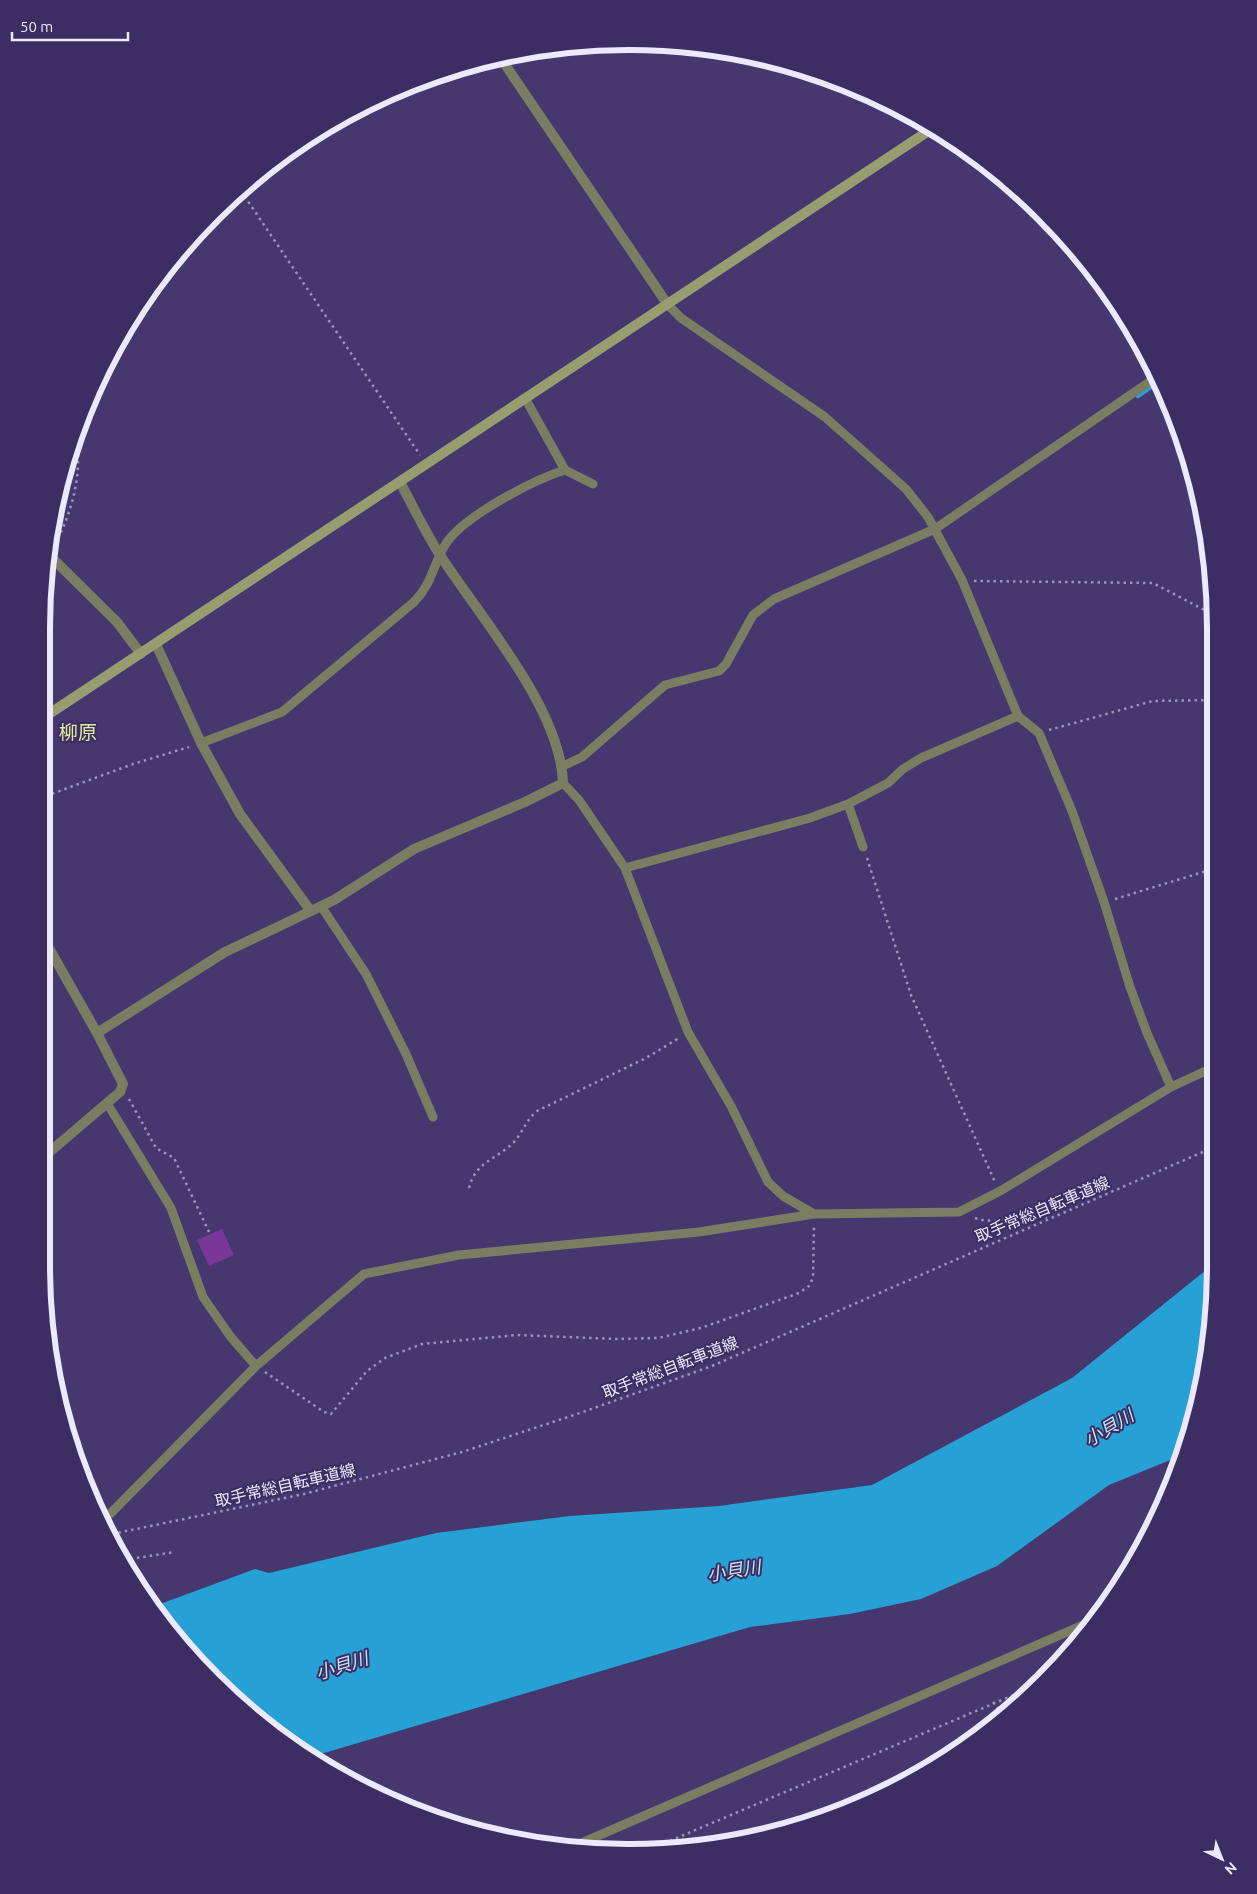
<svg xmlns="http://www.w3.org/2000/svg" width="1257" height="1894" font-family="Ubuntu,'Noto Sans JP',sans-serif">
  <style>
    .water { fill: #26a0d5 }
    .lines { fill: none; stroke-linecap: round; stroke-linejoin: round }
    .stream { stroke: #26a0d5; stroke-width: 4.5 }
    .building { fill: #7a3798 }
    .path { stroke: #9c93b9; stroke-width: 2.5; stroke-dasharray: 2.5 4; stroke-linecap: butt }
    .lane { stroke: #7a7d61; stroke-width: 9 }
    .street { stroke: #7a7d61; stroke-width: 10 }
    .secondary { stroke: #989d70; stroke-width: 10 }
    .labels { text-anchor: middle; stroke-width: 4; stroke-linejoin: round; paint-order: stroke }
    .street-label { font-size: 16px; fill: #ece8fd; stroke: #3c2d63 }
    .water-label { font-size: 18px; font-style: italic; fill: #c8e4f5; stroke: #3c2d63 }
    .quarter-label { font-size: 19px; fill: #e2eb9d; stroke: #3c2d63 }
    .rim { fill: none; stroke: #ece8fd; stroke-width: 6 }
  </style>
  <rect width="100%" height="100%" fill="#46376f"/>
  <path class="water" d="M 1211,1266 L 1211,1342 L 1185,1454 L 1109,1485 L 997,1566 L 921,1599 L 850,1614 L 750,1627 L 314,1756 L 271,1731 L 187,1653 L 152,1607 L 255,1569 L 269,1573 L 436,1533 L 570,1516 L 719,1506 L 872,1485 L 1072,1378 Z"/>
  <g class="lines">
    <path class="stream" d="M 1138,396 L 1160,381"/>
  </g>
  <path class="building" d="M 222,1229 L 234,1255 L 209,1266 L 197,1240 Z"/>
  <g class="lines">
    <path class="path" d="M 241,191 L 420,455
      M 55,544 C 72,513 84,469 75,435
      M 974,581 L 1153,583 L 1214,615
      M 1049,730 L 1153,701 L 1214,700
      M 46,796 L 133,764 L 189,747
      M 867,858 L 911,995 L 995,1182
      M 1115,899 L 1213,869
      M 129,1099 L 156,1148 L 174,1158 L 210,1234
      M 469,1188 C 476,1161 496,1160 514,1142 C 523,1132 526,1120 537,1111 L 646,1058 L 679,1038
      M 975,1218 C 999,1227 1024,1210 1047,1218
      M 265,1372 L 324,1412 L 331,1414 L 367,1371 L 385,1358 L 422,1344 L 517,1335 L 617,1339 L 658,1338 L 701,1328 L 799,1293 L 809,1286 L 813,1278 L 814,1226
      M 112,1534 L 304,1494 L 462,1452 L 583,1412 L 712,1366 L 1212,1148
      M 124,1560 L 175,1552
      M 993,1702 L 1003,1716
      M 646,1851 L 1035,1686"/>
    <path class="lane" d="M 668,305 L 681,318 L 825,417 L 906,489 L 928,517 L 962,580 L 1018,716 L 1039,733 L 1072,811 L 1104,902 L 1130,987 L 1147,1033 L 1171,1087
      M 525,398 L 565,470 L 593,484
      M 201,743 L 282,712 L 414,602 C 432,584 433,565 445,545 C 462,517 533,480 565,470
      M 563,766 L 582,757 L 665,685 L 719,671 L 726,664 L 753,615 L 774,599 L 935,529 L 1158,376
      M 563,783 L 579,800 L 625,868 L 688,1032 L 731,1106 L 768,1182 L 783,1196 L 814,1214
      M 848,804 L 863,847
      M 625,868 L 810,818 L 848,804 L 888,783 L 903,769 L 921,758 L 1018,716
      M 321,906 L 366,974 L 406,1054 L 433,1117
      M 107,1103 L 171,1208 L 203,1297 L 230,1336 L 256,1366
      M 104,1518 L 110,1514 L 256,1366 L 364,1274 L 459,1255 L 699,1232 L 814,1214 L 959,1212 L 1002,1190 L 1171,1087 L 1212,1068
      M 570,1848 L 1090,1622"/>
    <path class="street" d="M 500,57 L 668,305
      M 46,552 L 117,622 L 141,654
      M 156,644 L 201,743 L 240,814 L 310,910
      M 46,943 L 97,1033 L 123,1084 L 120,1092 L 46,1155
      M 97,1033 L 225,952 L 334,900 L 414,849 L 525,802 L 563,783 C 561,709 480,617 440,555 C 425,532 413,506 400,482"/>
    <path class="secondary" d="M 46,716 L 933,128"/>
  </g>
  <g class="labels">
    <g class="street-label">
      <text transform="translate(1042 1209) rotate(-23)" y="6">取手常総自転車道線</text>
      <text transform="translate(670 1367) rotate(-21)" y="6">取手常総自転車道線</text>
      <text transform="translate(285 1485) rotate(-13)" y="6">取手常総自転車道線</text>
    </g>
    <g class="water-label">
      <text transform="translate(1109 1428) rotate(-31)" y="6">小貝川</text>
      <text transform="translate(734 1571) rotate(-9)" y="6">小貝川</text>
      <text transform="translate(342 1666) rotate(-17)" y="6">小貝川</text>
    </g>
    <g class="quarter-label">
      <text x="78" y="739">柳原</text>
    </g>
  </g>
  <path d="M0 0H1257V1894H0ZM628 50H629A578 578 0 0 1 1207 628V1266A578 578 0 0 1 629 1844H628A578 578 0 0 1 50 1266V628A578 578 0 0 1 628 50Z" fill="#3c2d63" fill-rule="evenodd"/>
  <path class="rim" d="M628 50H629A578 578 0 0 1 1207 628V1266A578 578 0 0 1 629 1844H628A578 578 0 0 1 50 1266V628A578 578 0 0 1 628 50Z"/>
  <g transform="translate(1222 1859) rotate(137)" stroke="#3c2d63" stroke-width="4" paint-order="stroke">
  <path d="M0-4L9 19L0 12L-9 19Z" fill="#ece8fd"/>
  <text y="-8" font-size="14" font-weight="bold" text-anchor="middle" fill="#ece8fd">N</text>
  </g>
  <path d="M12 32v8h116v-8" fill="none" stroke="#ece8fd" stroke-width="2.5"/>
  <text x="20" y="32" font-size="15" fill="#ece8fd" stroke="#3c2d63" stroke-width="4" paint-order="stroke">50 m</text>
</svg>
